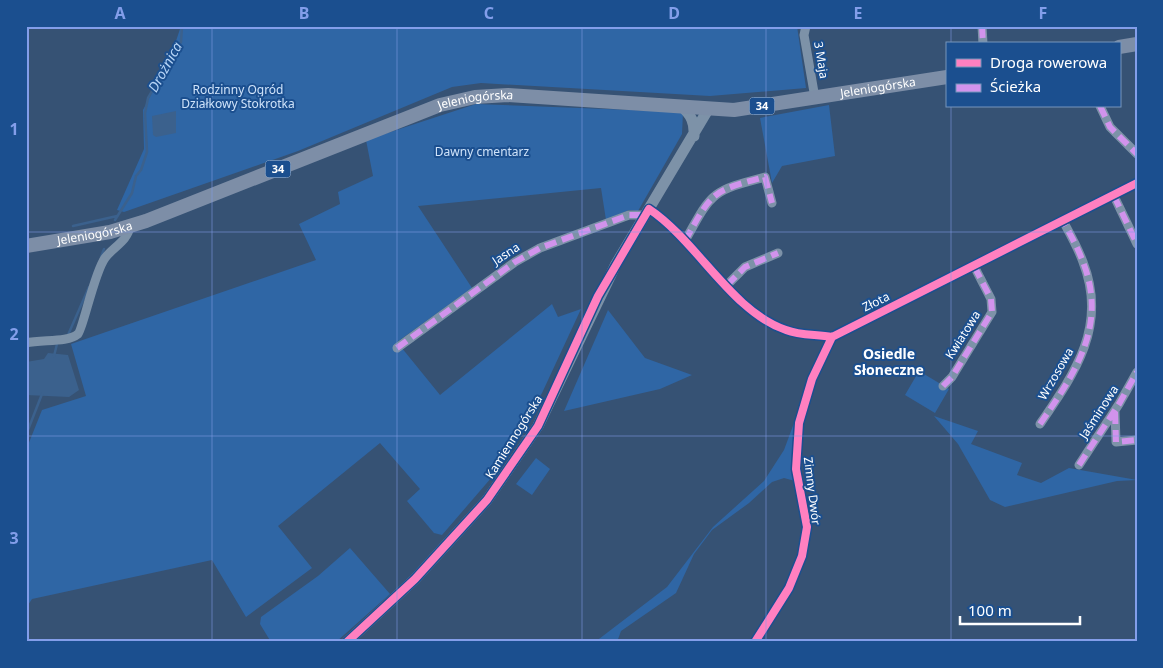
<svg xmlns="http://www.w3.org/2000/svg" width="1163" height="668" font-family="'Noto Sans',sans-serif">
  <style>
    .green { fill: #2f66a5 }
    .water { fill: #3b618d }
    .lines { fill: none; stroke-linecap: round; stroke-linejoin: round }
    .stream { stroke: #3b618d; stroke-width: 2.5 }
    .minor { stroke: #7d92a8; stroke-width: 9 }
    .tertiary { stroke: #7d92a8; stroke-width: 11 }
    .primary { stroke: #7d8ea7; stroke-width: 14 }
    .quiet { stroke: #d193ec; stroke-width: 6; stroke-dasharray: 12 6; stroke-linecap: butt }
    .cycleway-casing { stroke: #1b4f8f; stroke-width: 11 }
    .cycleway { stroke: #ff80c0; stroke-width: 8 }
    .grid { fill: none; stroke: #839eea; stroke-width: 1; stroke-opacity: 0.55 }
    .labels { text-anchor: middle; stroke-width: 4; stroke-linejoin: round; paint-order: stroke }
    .shield { fill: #1b4f8f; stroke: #bbcadd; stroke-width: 1 }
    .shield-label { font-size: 11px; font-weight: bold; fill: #fff }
    .street-label { font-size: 12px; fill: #fff; stroke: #1b4f8f }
    .park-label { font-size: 12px; fill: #cfe3fa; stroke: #1b4f8f }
    .water-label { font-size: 14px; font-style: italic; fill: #b5d3f5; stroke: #1b4f8f }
    .neighbourhood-label { font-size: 14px; font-weight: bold; fill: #fff; stroke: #1b4f8f }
    .neatline { fill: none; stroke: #839eea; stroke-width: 2 }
    .grid-label { font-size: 16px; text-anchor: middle; font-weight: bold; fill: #839eea }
  </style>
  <rect width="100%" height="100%" fill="#365274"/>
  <path class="green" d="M 181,26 L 797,26 L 806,88 L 710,96 L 481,83 L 452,87 L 298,151 L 124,212 L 117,210 L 144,149 L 143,110 L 172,53 Z
    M 476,104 L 683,112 L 682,134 L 638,211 L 629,210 L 606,220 L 601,188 L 418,206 L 472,288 L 397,342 L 440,395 L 552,304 L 558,317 L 581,309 L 542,393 L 498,470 L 442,535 L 434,533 L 407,501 L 420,489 L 380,443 L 278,526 L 312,568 L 246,617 L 212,560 L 32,599 L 26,608 L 26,450 L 42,410 L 86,396 L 71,344 L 316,260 L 299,224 L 340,204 L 338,192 L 373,176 L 366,140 Z
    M 829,105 L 835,156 L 782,166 L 772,183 L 760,118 Z
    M 608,310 L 645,358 L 692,375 L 660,389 L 564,411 Z
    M 919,371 L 949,389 L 935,413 L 905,395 Z
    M 804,396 L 795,481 L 784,478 L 772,482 L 749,503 L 712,530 L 694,554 L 676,593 L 621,631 L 617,642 L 595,642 L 667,587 L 713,527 L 764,481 L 784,450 Z
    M 934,416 L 978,431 L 971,444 L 1022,463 L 1017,475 L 1041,483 L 1069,468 L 1137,480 L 1117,481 L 1005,507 L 990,500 L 958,444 Z
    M 536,458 L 550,469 L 532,495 L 516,484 Z
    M 350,548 L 390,594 L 336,642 L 271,642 L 260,624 L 261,617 L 318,576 Z"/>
  <path class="water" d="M 176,111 L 176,133 L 156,137 L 153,135 L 152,116 Z
    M 48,353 L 68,355 L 79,390 L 69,397 L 26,395 L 26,362 L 44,359 Z"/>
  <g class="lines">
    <path class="stream" d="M 115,220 L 132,193 L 136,176 L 141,170 L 147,152 L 145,113 L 148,98 L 181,42 L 182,26
      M 73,226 L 117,216
      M 101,257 L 104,249
      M 68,335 L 89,287
      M 54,356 L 57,344
      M 26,435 L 42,394"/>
    <path class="minor" d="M 806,26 L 804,35 L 815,98
      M 982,26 L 983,44
      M 1100,106 L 1110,127 L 1137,154
      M 1114,196 L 1137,244
      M 649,209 C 697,241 732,312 786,330 C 801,336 817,334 832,337 L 1137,183
      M 685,241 C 712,192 711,191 765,177 L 772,203
      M 727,285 L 745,267 L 778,253
      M 26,343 C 42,339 67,343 78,334 C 83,329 94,273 105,258 C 113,247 128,241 130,226
      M 397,348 L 515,262 L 540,248 L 629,215 L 644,215
      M 943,386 L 952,377 L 992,312 L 991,299 L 974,266
      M 1115,412 L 1116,442 L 1137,440
      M 1040,424 C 1075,373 1108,326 1083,262 C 1078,248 1070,234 1063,221
      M 1079,465 L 1119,404 L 1137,372
      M 755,642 L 789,588 L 802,556 L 807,527 L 796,469 L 799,423 L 812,379 L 832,337"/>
    <path class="tertiary" d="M 681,106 C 691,115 695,122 694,136
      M 347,642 L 415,579 L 487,500 L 538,426 L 616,264 L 709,108"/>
    <g class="primary">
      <path d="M 1119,47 L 1137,44"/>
      <path id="s1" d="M 26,246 L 110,232 L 146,221 L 440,105 L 475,97 L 508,95 L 734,110 L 947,77"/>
    </g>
    <path class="quiet" d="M 982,26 L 983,44
      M 1100,106 L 1110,127 L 1137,154
      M 1114,196 L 1137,244
      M 685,241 C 712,192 711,191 765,177 L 772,203
      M 727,285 L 745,267 L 778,253
      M 397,348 L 515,262 L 540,248 L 629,215 L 644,215
      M 943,386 L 952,377 L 992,312 L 991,299 L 974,266
      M 1115,412 L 1116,442 L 1137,440
      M 1040,424 C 1075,373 1108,326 1083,262 C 1078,248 1070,234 1063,221
      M 1079,465 L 1119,404 L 1137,372"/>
    <g class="cycleway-casing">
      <path id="cycleway" d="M 347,642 L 415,579 L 487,500 L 538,426 L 598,296 L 649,209 C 697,241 732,312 786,330 C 801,336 817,334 832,337 L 1137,183
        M 755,642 L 789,588 L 802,556 L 807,527 L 796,469 L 799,423 L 812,379 L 832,337"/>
    </g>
    <use href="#cycleway" class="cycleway"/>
  </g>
  <path class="grid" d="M 212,26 L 212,642M 397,26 L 397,642M 582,26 L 582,642M 766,26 L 766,642M 951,26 L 951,44M 951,106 L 951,642M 26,232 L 1137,232M 26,436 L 1137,436"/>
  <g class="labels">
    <g class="shield">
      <rect x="749.5" y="97.5" width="25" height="17" rx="4"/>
      <rect x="265.5" y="160.5" width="25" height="17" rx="4"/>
    </g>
    <g class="shield-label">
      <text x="762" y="110">34</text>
      <text x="278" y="173">34</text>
    </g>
    <g class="street-label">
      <text transform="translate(821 60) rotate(81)" y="4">3 Maja</text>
      <text dy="4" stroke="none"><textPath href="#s1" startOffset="880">Jeleniogórska</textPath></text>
      <text dy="4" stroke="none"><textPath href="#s1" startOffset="475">Jeleniogórska</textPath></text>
      <text dy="4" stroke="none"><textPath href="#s1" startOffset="70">Jeleniogórska</textPath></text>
      <text transform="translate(506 254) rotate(-33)" y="4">Jasna</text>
      <text transform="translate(876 302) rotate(-26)" y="4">Złota</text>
      <text transform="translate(963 335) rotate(-58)" y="4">Kwiatowa</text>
      <text transform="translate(1056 374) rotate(-60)" y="4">Wrzosowa</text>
      <text transform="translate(1099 412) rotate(-57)" y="4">Jaśminowa</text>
      <text transform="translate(514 437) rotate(-58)" y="4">Kamiennogórska</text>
      <text transform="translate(812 491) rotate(83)" y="4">Zimny Dwór</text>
    </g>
    <g class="park-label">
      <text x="238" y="94">Rodzinny Ogród<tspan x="238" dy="14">Działkowy Stokrotka</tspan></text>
      <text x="482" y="156">Dawny cmentarz</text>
    </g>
    <g class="water-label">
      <text transform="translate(165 67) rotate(-61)" y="5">Drożnica</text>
    </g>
    <g class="neighbourhood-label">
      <text x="889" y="359">Osiedle<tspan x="889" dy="16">Słoneczne</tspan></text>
    </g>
  </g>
  <rect width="1163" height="668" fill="none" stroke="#1b4f8f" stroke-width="55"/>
  <rect x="946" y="42" width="175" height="65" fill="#1b4f8f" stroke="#7695bc"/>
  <rect x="956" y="59" width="25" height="8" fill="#ff80c0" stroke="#7695bc"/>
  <text x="990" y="68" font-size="15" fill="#ffffff">Droga rowerowa</text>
  <rect x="956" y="84" width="25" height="8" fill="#d193ec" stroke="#7695bc"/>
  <text x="990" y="92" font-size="15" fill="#ffffff">Ścieżka</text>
  <path d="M960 616v8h120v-8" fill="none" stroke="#ffffff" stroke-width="2.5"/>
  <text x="968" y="616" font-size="15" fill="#ffffff" stroke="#1b4f8f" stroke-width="4" paint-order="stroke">100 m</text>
  <rect x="28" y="28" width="1108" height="612" class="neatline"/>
  <g class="grid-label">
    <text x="120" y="19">A</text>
    <text x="304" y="19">B</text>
    <text x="489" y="19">C</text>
    <text x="674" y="19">D</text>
    <text x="858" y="19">E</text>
    <text x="1043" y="19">F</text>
    <text x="14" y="135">1</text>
    <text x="14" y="340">2</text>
    <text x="14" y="544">3</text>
  </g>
</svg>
